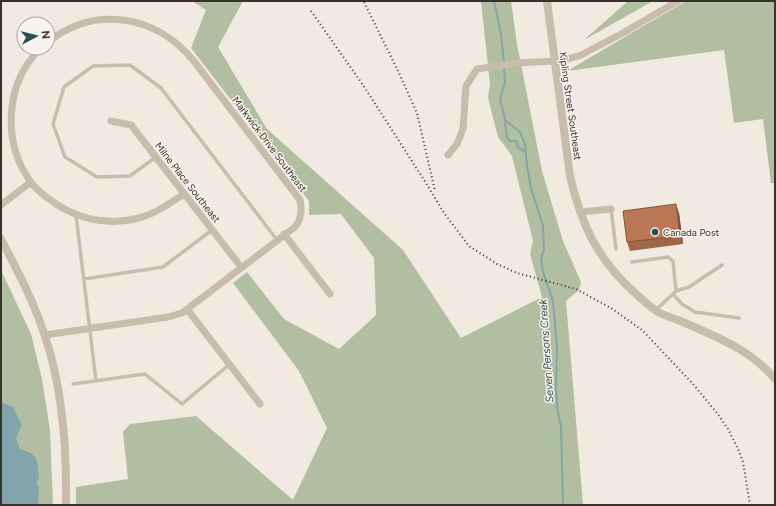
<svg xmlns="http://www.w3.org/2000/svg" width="776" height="506" font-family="Figtree,sans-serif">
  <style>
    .green { fill: #b2bea2 }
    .water { fill: #82a5ab }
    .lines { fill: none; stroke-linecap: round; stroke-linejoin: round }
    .stream { stroke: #82a5ab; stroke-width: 2 }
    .service { stroke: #c8bcad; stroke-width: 3.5 }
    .minor { stroke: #c8bcad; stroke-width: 7 }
    .tertiary { stroke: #c8bcad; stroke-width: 8 }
    .rail { stroke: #37302b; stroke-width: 2; stroke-dasharray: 1 3; stroke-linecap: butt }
    .wall { fill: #9f664a }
    .shaded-wall { fill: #82533c }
    .building { fill: #b97756; stroke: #82533c }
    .poi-dot { fill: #254d54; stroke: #f8f4ed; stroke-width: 1.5 }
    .labels { text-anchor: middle; stroke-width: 3; stroke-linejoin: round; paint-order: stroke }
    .street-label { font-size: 10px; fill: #37302b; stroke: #f8f4ed }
    .poi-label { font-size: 10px; fill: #37302b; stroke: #f8f4ed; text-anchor: start }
    .water-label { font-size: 11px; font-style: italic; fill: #254d54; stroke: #f8f4ed }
  </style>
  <rect width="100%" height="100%" fill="#f1eae0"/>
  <path class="green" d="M 192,1 L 243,1 L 218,47 L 267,129 L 403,250 L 461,338 L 542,297 L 530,254 L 533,241 L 512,156 L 498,137 L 488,98 L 490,84 L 481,1 L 511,1 L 517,44 L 542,171 L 563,241 L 581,282 L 579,290 L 566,301 L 583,505 L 76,505 L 76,487 L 128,479 L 123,432 L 130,424 L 196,416 L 293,500 L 327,428 L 299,371 L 233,283 L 247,272 L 284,319 L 339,349 L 376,315 L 374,258 L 341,214 L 309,215 L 309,201 L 191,48 L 206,10 Z
    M 628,1 L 653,1 L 584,40 Z
    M 686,1 L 775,1 L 775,183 L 771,183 L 763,119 L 734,123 L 724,50 L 567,71 Z
    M 1,270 L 31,334 L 42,379 L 50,430 L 53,505 L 1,505 Z"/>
  <path class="water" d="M 1,402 L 13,407 L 22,425 L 16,438 L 20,449 C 40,455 37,460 39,479 L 36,482 L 39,488 L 38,505 L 1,505 Z"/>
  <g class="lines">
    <path class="stream" d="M 494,1 L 501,34 L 504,63
      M 504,67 L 505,82 L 500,99 L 505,120 L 520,132 L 525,144 L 527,166 L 531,188 L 543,226 L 544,249 L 541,259 L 543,272 L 553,301 L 557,346 L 556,388 L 557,407 L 561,427 L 563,505
      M 505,121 L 507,138 L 510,141 L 516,141 L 518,147 L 526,152"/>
    <path class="service" d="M 156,157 L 130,176 L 97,177 L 65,157 L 53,124 L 64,87 L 93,66 L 130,65 L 161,88 L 277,240
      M 611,209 L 616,249
      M 76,215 L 96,381
      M 632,262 L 668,257 L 673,261 L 676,291
      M 84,279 L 163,267 L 212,230
      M 673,294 L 682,304 L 695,312 L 739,318
      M 656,310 L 676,291 L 689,287 L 722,265
      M 73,384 L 145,374 L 182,404 L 230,364"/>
    <path class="minor" d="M 41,48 C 5,82 2,141 30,181 C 34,187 40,192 45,196 C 72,218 105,227 139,218 C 155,214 170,203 184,194
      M 111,121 L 131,125 L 241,267
      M 448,155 L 457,144 L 463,129 L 466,86 L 477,69 L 517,63 L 555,61 L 571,58 L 581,55 L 623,33 L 678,1
      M 1,205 L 31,182
      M 580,212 L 611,209
      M 284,234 L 330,294
      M 187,309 L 260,404
      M 45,335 L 168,317 L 182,313 L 295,227 C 302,219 302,210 300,200 L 193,60 C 156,15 95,5 48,42"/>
    <path class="tertiary" d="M 547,1 L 570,176 C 581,224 597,259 635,293 C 642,299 650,307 658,312 C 666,316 675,319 683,322 C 717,337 751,350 775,379
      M 1,239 C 17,270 33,300 44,333 C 63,388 67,447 66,505"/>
    <path class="rail" d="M 364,2 L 399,73 L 417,113 L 435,191
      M 311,11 L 363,85 L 426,183 L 444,213 L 469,246 L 497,264 L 517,273 L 576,289 L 611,308 L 642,330 L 693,384 L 717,413 L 728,429 L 738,449 L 743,462 L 750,505"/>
  </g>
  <path class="wall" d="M 679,213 L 683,244 L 630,251 L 627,242 Z"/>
  <path class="shaded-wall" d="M 676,204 L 679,213 L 683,244 L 680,236 Z"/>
  <path class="building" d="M 676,204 L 680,236 L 627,242 L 623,211 Z"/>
  <circle class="poi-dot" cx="655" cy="232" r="4"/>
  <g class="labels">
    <g class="street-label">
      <text transform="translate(571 106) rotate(82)" y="4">Kipling Street Southeast</text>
      <text transform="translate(270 144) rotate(53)" y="4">Markwick Drive Southeast</text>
      <text transform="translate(188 182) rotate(52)" y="4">Milne Place Southeast</text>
    </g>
    <g class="poi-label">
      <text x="663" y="236">Canada Post</text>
    </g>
    <g class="water-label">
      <text transform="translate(546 351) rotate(-94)" y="4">Seven Persons Creek</text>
    </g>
  </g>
  <rect width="776" height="506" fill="none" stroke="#37302b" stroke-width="4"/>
  <g transform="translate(36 36) rotate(83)"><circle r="19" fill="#f8f4ed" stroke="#aba69f"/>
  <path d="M0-3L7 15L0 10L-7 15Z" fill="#254d54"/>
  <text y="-6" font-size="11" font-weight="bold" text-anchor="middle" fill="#37302b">N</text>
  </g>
</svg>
